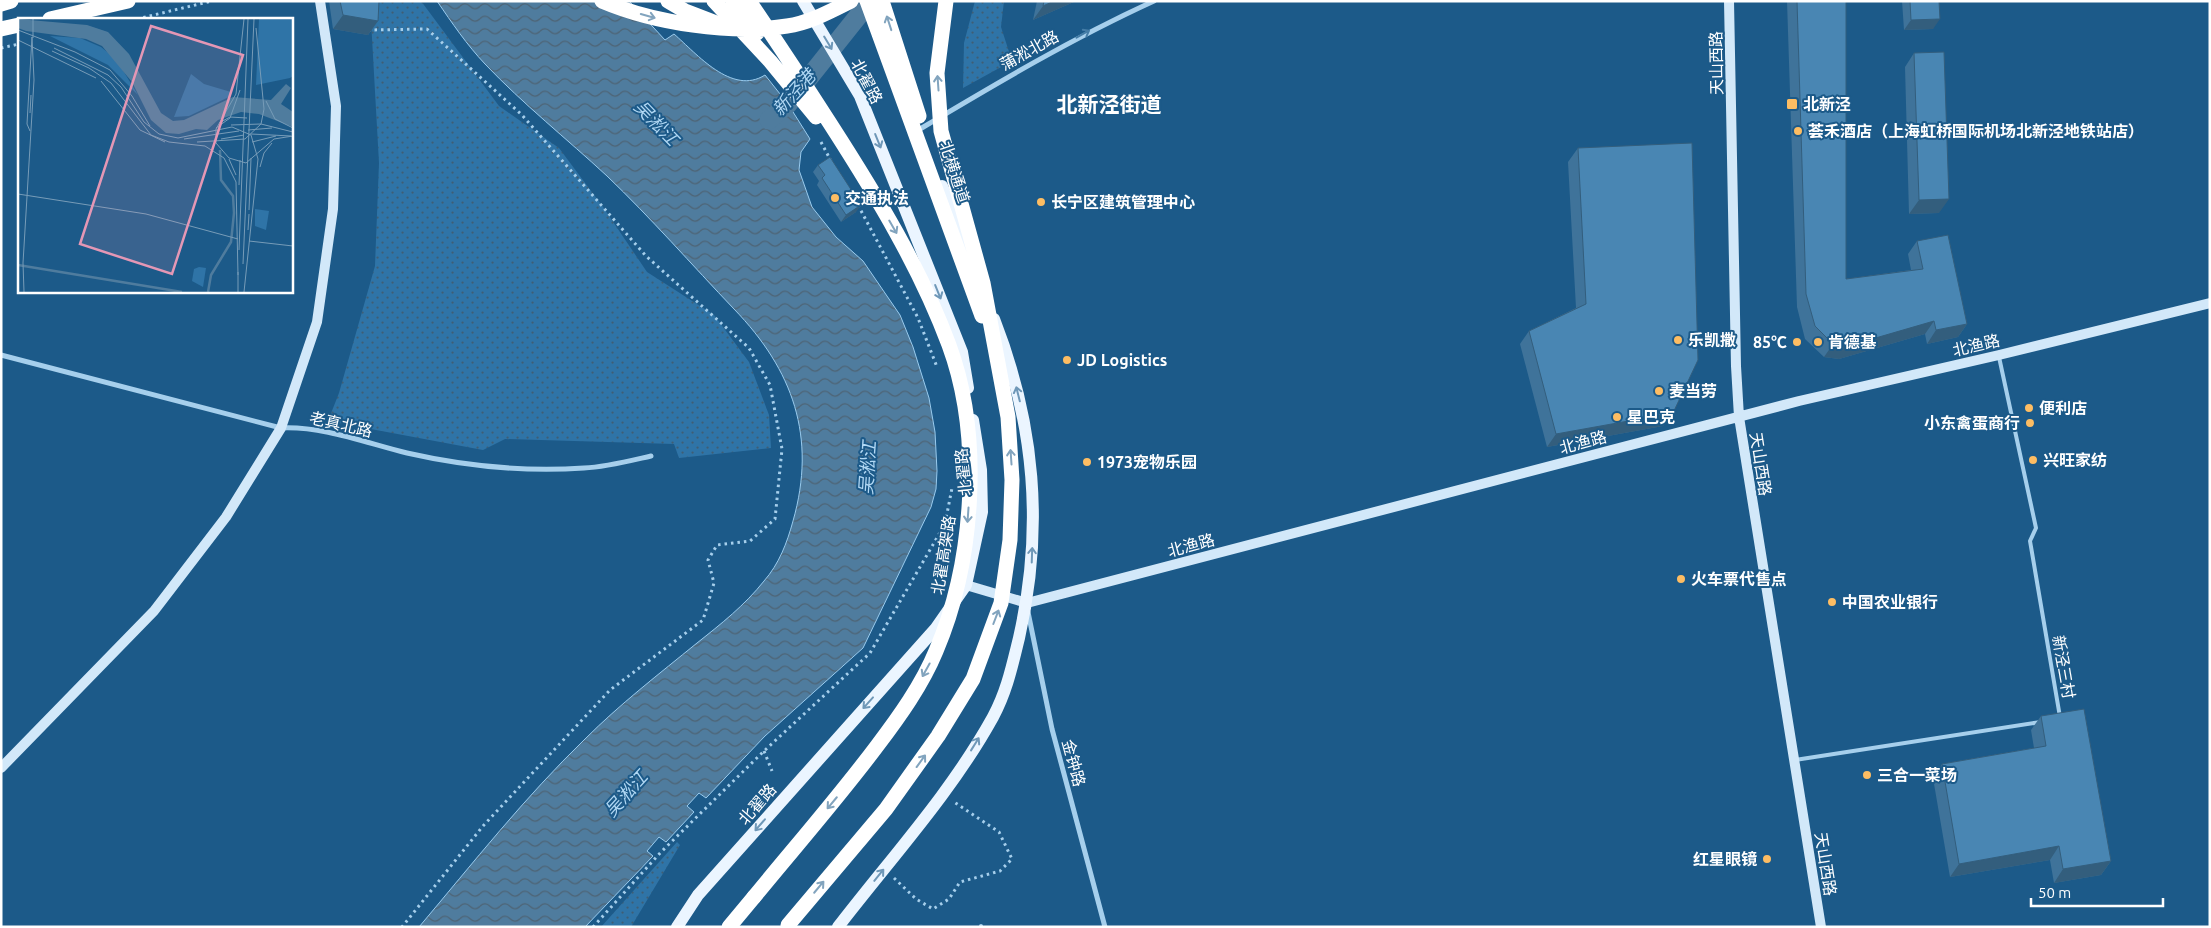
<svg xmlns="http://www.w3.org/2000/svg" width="2211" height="928" font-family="Ubuntu,'Noto Sans SC',sans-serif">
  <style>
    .park { fill: url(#park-dots) }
    .water { fill: url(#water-waves); stroke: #99cbee }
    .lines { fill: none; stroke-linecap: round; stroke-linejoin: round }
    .canal { stroke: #4f7c9e; stroke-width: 19 }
    .path { stroke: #a6cfec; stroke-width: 3; stroke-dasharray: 2.5 4; stroke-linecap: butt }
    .lane { stroke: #a6cfec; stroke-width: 4 }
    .street { stroke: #a6cfec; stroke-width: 5 }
    .secondary { stroke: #d2e8f9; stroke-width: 10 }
    .primary { stroke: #ebf5ff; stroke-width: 12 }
    .highway { stroke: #fff; stroke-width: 15 }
    .highway-bridge { stroke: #fff; stroke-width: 15 }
    .wall { fill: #3f739a }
    .shaded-wall { fill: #335e7d }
    .building { fill: #4986b3; stroke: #335e7d }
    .oneway { stroke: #82a4be }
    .oneway2 { stroke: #457da7 }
    .oneway3 { stroke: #6f98b8 }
    .poi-dot { fill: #fdbd63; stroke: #1c5a89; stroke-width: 2 }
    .labels { text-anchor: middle; stroke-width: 4; stroke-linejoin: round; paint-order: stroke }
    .street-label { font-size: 16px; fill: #fff; stroke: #1c5a89 }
    .poi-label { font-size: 16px; font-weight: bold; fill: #fff; stroke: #1c5a89; text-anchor: start }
    .water-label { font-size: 18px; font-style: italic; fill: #b1d8f4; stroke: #1c5a89 }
    .district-label { font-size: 21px; font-weight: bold; fill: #fff; stroke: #1c5a89 }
    .inset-river { fill: none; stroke: #4f7c9e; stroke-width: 2.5 }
    .inset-road { fill: none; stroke: #779cb8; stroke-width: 1 }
    .view { fill: #e497b5; fill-opacity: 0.15; stroke: #e497b5; stroke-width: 2.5 }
    .inset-edge { fill: none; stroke: #fff; stroke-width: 2.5 }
  </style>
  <defs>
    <pattern id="park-dots" width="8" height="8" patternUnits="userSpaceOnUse" patternTransform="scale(1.25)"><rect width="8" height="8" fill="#2f74a7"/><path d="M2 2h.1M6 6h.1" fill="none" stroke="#3f5e75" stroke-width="1.8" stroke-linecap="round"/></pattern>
    <pattern id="water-waves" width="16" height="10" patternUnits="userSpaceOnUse" patternTransform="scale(1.25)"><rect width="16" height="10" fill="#4f7c9e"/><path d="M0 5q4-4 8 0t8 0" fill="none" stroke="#4e6475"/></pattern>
  </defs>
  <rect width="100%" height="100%" fill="#1c5a89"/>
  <path class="park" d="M 421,1 L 499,106 L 559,148 L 603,207 L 647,272 L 714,315 L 749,362 L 769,415 L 771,448 L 679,458 L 674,444 L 505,439 L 483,450 L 328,421 L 339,393 L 375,266 L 379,163 L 370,2 Z
    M 975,1 L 1004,1 L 1001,27 L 1012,61 L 963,88 L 964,43 Z
    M 677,842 L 680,845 L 631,927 L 601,927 Z"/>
  <path class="water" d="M 437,1 L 629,1 L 665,40 L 674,34 C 697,54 732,96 765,75 L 788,104 L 810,139 L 801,152 L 799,170 L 812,207 L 836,237 L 863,261 L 900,315 L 913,347 L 929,398 L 935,432 L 937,471 L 936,489 L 931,507 L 863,648 L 765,736 L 706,798 L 699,793 L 687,806 L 694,812 L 666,842 L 659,837 L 647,851 L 653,856 L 585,927 L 419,927 C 473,863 525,797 585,739 C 620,704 659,674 697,643 C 721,624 745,605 764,581 C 779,564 787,543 793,521 C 817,437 793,370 734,309 C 692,265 651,218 607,176 C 567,139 523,104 485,64 C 467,45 452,23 437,1 Z"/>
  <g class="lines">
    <path class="canal" d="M 769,120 L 788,104 L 870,1"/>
    <path class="path" d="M 137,19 L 212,1
      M 368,30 L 427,29 L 522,115 L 646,256 L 749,348 L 770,385 L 782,449 L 775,519 L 750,541 L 717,545 L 708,560 L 714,583 L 703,620 L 610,690 L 483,826 L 402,927
      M 1,48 L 19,44
      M 821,142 L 831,161
      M 858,205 L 918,318 L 937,367
      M 764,751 L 772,771
      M 894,878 L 916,899 L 933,909 L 949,899 L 960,882 L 1000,871 L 1012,859 L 999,832 L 954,802
      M 593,927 L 661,852 L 764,751 L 870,653 L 945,524 L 952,488"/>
    <path class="lane" d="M 1999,357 L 2036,528 L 2030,541 L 2060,717
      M 1795,760 L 2041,722
      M 981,926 L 981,927"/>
    <path class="street" d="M 920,129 C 997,83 1073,38 1154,1
      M 1,355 L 281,428 C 323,426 366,443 407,453 C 464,466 525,472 584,468 C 606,467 629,461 651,456
      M 1028,612 L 1052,729 L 1105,927"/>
    <path class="secondary" d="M 1729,1 L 1736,366 L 1739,417 L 1821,927
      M 966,585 L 1027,603 L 1799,401 L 1999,355 L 2210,303
      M 1,768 L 154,611 L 226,517 L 281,428 L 317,322 L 333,209 L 336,106 L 320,1"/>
    <path class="primary" d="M 803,1 L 860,96 L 962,352 L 968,388
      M 942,186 L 970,256
      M 677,927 L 698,895 L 936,628 L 966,585 L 982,512 L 981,470 L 973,420
      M 838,927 C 891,858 951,793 993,717 C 1007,691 1012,666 1019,638 C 1044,528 1035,424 994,319"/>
    <path class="highway" d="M 668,1 L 685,11 L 724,26
      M 1,4 L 11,1
      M 50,19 L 128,1
      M 1,29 L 19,25
      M 729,927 L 754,897"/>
    <path class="highway-bridge" d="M 602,1 C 654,23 731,35 787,26 C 809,23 831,11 851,1
      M 714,1 L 770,61 L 816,117
      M 733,1 L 757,33
      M 749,1 C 777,42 804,83 831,125 C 876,195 920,267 949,345 C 983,437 974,562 936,651 C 922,685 899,717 877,746 C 838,798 795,847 754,897
      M 867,1 L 982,316
      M 882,1 L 919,116
      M 788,925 L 886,809 L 938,736 L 973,679 L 1001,603 L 1010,540 L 1012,480 L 1008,417 L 983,283 L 941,131 L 937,73 L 946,1"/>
  </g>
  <path class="wall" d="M 329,1 L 379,1 L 378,21 L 368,35 L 333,29 Z
    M 1037,1 L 1076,1 L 1033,20 Z
    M 1787,1 L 1846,1 L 1846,279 L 1911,270 L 1908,254 L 1917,241 L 1967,324 L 1958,337 L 1927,344 L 1925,334 L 1839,359 L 1824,357 L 1805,339 L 1797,307 Z
    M 1902,1 L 1939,1 L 1933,29 L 1904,30 Z
    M 1914,53 L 1939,213 L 1909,214 L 1905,67 Z
    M 1578,148 L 1673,413 L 1663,426 L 1547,447 L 1520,344 L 1529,331 L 1576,308 L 1568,162 Z
    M 818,165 L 856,212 L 841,222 L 817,185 L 819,181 L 813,172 Z
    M 2041,716 L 2111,861 L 2101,875 L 2054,883 L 2050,860 L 1950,877 L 1933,778 L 1942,764 L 2034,748 L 2031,730 Z"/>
  <path class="shaded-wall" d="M 1054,1 L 1076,1 L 1033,20 L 1043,6 Z
    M 343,15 L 378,21 L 368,35 L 333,29 Z
    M 1940,19 L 1933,29 L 1904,30 L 1911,20 Z
    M 1949,199 L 1939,213 L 1909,214 L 1919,200 Z
    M 861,205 L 856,212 L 841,222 L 846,215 Z
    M 1934,321 L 1925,334 L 1839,359 L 1824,357 L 1833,344 Z
    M 1967,324 L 1958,337 L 1927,344 L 1936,330 Z
    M 1673,413 L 1663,426 L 1547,447 L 1556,434 Z
    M 2059,846 L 2050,860 L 1950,877 L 1959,864 Z
    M 2111,861 L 2101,875 L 2054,883 L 2063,869 Z"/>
  <path class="building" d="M 340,1 L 379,1 L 378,21 L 343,15 Z
    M 1044,1 L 1054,1 L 1043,6 Z
    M 1797,1 L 1846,1 L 1846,279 L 1923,269 L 1917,241 L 1948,235 L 1967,324 L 1936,330 L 1934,321 L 1848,346 L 1833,344 L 1815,326 L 1806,294 Z
    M 1910,1 L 1939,1 L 1940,19 L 1911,20 Z
    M 1944,52 L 1949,199 L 1919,200 L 1914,53 Z
    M 1692,143 L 1698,360 L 1673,413 L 1556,434 L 1529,331 L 1586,304 L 1578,148 Z
    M 830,157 L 861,205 L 846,215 L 822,178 L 825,175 L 818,165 Z
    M 2084,709 L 2111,861 L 2063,869 L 2059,846 L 1959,864 L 1942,764 L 2046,746 L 2041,716 Z"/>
  <defs><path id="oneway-shaft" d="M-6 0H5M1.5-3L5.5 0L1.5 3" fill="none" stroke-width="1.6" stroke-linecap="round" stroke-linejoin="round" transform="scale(1.25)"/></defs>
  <g class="oneway">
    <use href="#oneway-shaft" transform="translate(648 16) rotate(16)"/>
    <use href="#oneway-shaft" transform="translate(889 23) rotate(-108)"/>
    <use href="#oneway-shaft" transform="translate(938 83) rotate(-94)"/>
    <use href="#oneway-shaft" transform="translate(893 227) rotate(60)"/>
    <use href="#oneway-shaft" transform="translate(1011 457) rotate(-94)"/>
    <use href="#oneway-shaft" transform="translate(968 515) rotate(94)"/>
    <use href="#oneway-shaft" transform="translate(996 617) rotate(-69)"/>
    <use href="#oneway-shaft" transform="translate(926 670) rotate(119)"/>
    <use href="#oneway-shaft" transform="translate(921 761) rotate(-54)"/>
    <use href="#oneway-shaft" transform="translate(832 803) rotate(130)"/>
    <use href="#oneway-shaft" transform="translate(819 887) rotate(-50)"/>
  </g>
  <use class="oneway2" href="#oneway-shaft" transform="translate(1083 34) rotate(-29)"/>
  <g class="oneway3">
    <use href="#oneway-shaft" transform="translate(828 43) rotate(59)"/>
    <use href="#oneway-shaft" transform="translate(878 141) rotate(68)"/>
    <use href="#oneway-shaft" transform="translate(938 292) rotate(68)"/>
    <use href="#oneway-shaft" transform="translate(1018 394) rotate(-104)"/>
    <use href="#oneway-shaft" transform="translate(1032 555) rotate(-88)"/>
    <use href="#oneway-shaft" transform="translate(868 703) rotate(132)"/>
    <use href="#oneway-shaft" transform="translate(975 744) rotate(-58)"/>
    <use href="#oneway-shaft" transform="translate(760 825) rotate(131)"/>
    <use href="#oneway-shaft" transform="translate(879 875) rotate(-51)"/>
  </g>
  <g class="poi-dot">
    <rect x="1786" y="98" width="12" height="12" rx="2.5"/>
    <circle cx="1798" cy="131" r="5"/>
    <circle cx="835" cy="198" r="5"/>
    <circle cx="1041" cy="202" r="5"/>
    <circle cx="1678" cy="340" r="5"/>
    <circle cx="1797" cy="342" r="5"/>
    <circle cx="1818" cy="342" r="5"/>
    <circle cx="1067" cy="360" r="5"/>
    <circle cx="1659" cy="391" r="5"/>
    <circle cx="2029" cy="408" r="5"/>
    <circle cx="1617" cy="417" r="5"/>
    <circle cx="2030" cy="423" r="5"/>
    <circle cx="2033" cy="460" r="5"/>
    <circle cx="1087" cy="462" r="5"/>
    <circle cx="1681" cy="579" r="5"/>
    <circle cx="1832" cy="602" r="5"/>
    <circle cx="1867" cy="775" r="5"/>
    <circle cx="1767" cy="859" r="5"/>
  </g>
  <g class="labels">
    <g class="street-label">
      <text transform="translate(1029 50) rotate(-29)" y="6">蒲淞北路</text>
      <text transform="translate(1716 63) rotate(-91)" y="6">天山西路</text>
      <text transform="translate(867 81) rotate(62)" y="6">北翟路</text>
      <text transform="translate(955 172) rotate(72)" y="6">北横通道</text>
      <text transform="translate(1976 345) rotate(-13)" y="6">北渔路</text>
      <text transform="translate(341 424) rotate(13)" y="6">老真北路</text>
      <text transform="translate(1583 442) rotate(-15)" y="6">北渔路</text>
      <text transform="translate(1761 464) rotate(81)" y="6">天山西路</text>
      <text transform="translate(963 472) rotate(-96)" y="6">北翟路</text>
      <text transform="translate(1191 545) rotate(-15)" y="6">北渔路</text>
      <text transform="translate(943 555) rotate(-81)" y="6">北翟高架路</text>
      <text transform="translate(2064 667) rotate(80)" y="6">新泾三村</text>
      <text transform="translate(1074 763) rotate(75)" y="6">金钟路</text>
      <text transform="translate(757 804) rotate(-49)" y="6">北翟路</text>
      <text transform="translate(1826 864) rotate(81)" y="6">天山西路</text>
    </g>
    <g class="poi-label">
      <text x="1803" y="110">北新泾</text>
      <text x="1808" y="137">荟禾酒店（上海虹桥国际机场北新泾地铁站店）</text>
      <text x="845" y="204">交通执法</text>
      <text x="1051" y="208">长宁区建筑管理中心</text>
      <text x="1688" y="346">乐凯撒</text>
      <text x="1787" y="348" text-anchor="end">85℃</text>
      <text x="1828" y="348">肯德基</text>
      <text x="1077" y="366">JD Logistics</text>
      <text x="1669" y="397">麦当劳</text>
      <text x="2039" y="414">便利店</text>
      <text x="1627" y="423">星巴克</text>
      <text x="2020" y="429" text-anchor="end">小东禽蛋商行</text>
      <text x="2043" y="466">兴旺家纺</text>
      <text x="1097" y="468">1973宠物乐园</text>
      <text x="1691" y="585">火车票代售点</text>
      <text x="1842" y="608">中国农业银行</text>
      <text x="1877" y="781">三合一菜场</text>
      <text x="1757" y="865" text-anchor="end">红星眼镜</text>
    </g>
    <g class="water-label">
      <text transform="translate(794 93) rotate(-48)" y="6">新泾港</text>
      <text transform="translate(656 123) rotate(46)" y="6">吴淞江</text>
      <text transform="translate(868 468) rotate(-86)" y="6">吴淞江</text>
      <text transform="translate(626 794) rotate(-48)" y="6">吴淞江</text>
    </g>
    <g class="district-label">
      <text x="1109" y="112">北新泾街道</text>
    </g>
  </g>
  <g transform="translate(18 18)">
    <rect width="275" height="275" fill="#1c5a89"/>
    <path d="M 181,249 L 188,250 L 185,269 L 174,263 L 176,251 Z" fill="#2f74a7"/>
    <path d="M 241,1 L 275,1 L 275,58 L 272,60 L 238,67 ZM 32,18 L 62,20 L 83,29 L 98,41 L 120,77 L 90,47 ZM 173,56 L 186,66 L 213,74 L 213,78 L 171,98 L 156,99 ZM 237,191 L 251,193 L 248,212 L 237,208 Z" fill="#2f74a7"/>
    <path d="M 0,1 L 69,7 L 90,14 L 111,36 L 143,95 L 155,103 L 166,102 L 215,79 L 253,82 L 268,66 L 273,70 L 263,86 L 275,94 L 275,109 L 241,96 L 223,94 L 200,102 L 189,112 L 178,111 L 161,116 L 148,115 L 133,102 L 114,64 L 84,28 L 68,21 L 8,13 L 0,10 Z" fill="#4f7c9e"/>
    <path class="inset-river" d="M 0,247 L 164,274M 190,274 L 193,257 L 213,224 L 216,195 L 215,178 L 203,162 L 202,132"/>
    <path class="inset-road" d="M 226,1 L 218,76 L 198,111 L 198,125 L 211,140 L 228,145 L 256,121 L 275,118M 0,12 L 57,34 L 92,52 L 114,78 L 132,108M 15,20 L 15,1M 0,22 L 78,60M 36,30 L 90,57 L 103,69 L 126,104 L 141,116 L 160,120 L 214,109 L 233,117 L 240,141 L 226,274M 34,33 L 71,50 L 93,65 L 133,117 L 151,124 L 187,128 L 206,140 L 218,164 L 220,257M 83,63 L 122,112 L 147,124M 248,83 L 257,101 L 275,110M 12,95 L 13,77M 201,105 L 212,99 L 229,100M 213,107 L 243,106 L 275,114M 198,110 L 212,100 L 222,72M 230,112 L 254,110M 233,116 L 273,118M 166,121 L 221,113M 203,121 L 226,117M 179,124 L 227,121 L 243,106 L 246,91 L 238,10M 234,124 L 258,118M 211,141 L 218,157M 242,149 L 246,135 L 254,125M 221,167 L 222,142M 0,176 L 128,196 L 220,221M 231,192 L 233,140M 230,212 L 231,196M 231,223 L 275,228M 221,232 L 230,1M 225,246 L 236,1M 220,254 L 220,274M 6,274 L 5,245 L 16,62 L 14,19 L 9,106 L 12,113"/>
    <path class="view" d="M 133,8 L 225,37 L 154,256 L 62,226 Z"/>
    <rect width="275" height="275" class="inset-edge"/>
  </g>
  <rect width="2211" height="928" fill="none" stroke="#ffffff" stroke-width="5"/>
  <path d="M2031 898v8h132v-8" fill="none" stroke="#ffffff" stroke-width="2.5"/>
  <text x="2038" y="898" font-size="15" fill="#ffffff" stroke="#1c5a89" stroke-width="4" paint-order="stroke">50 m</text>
</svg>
